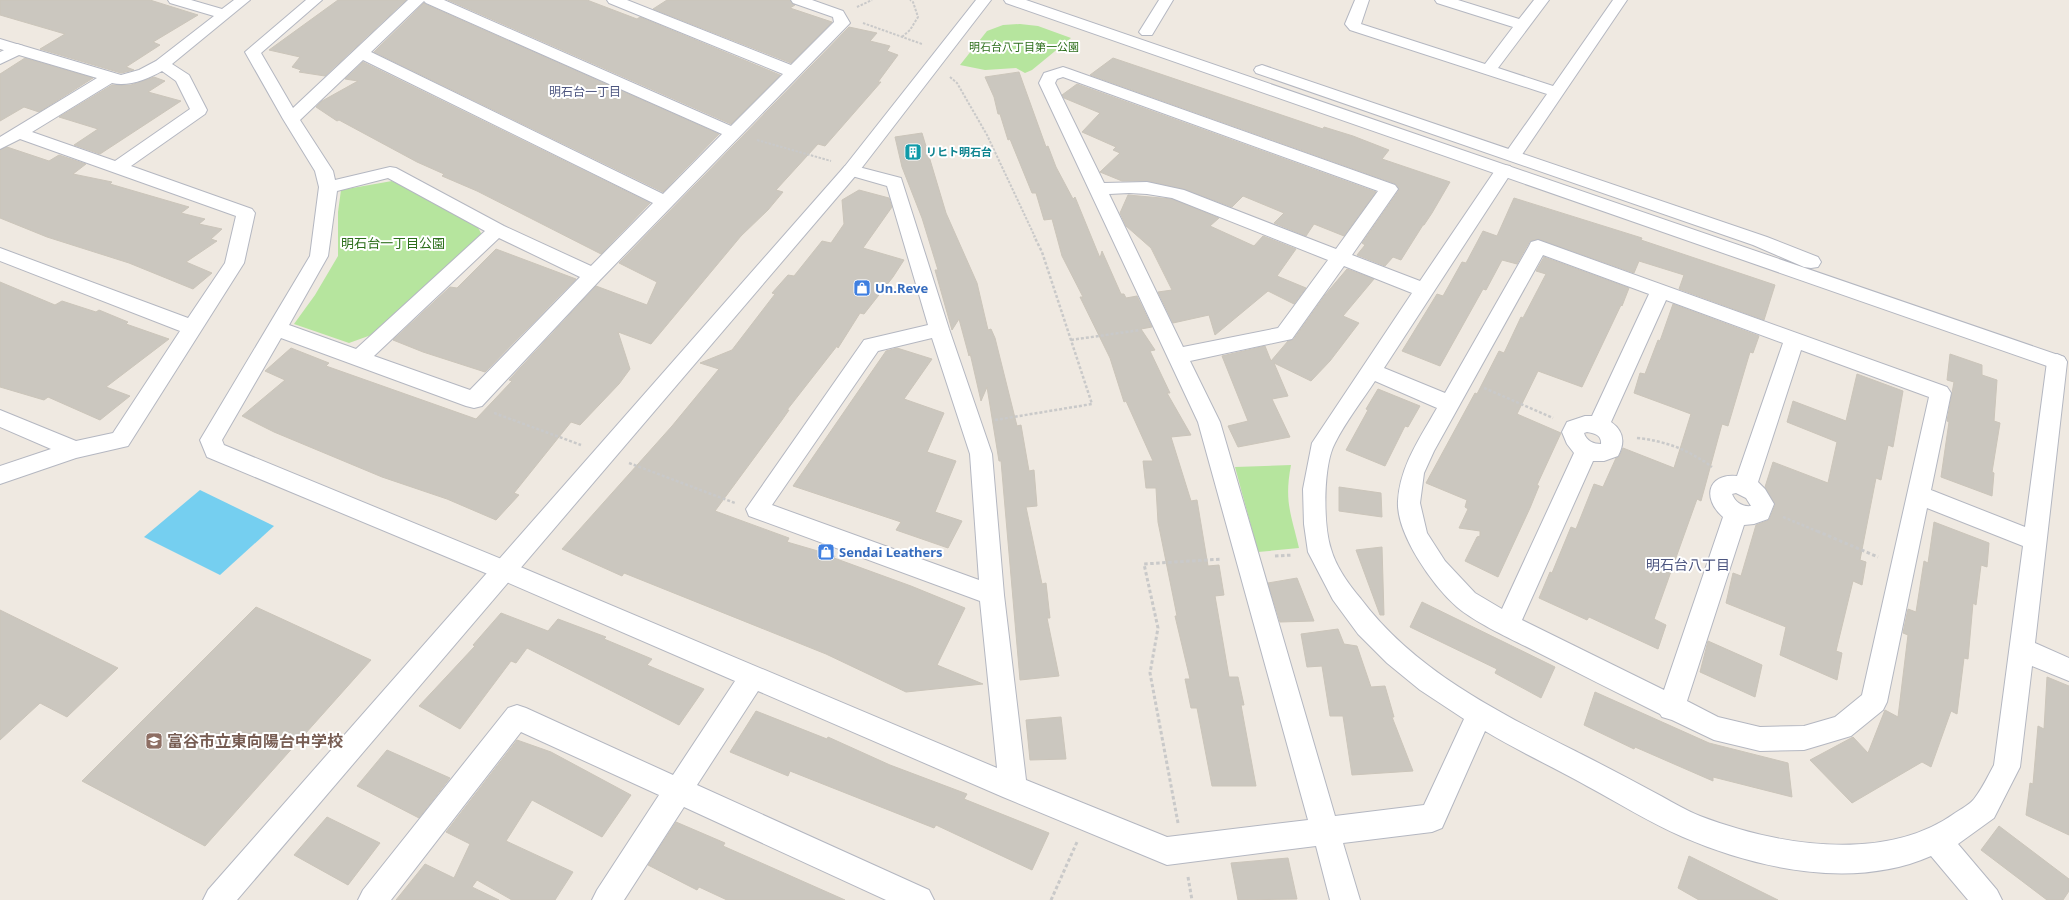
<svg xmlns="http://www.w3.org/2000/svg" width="2069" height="900" font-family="'Noto Sans','Noto Sans JP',sans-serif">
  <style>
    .green { fill: #b6e59e }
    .water { fill: #75cff0 }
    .building { fill: #cbc7bf; stroke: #cbc5ba }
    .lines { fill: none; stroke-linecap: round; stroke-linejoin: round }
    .street-casing { stroke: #b4b7c1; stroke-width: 2 }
    .secondary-casing { stroke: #b4b7c1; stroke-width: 2 }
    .path-far2 { stroke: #c9c9c9; stroke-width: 2; stroke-dasharray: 2.5 1.5; stroke-linecap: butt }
    .path-far1 { stroke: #c9c9c9; stroke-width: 2.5; stroke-dasharray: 3 2; stroke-linecap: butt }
    .path { stroke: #c9c9c9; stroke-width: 3; stroke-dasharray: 3.5 2.5; stroke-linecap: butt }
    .street { fill: #fff; fill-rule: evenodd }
    .secondary { fill: #fff; fill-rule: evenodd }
    .labels { text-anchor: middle; stroke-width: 4; stroke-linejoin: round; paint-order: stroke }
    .far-park-label { font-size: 11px; fill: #2c6e1b; stroke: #fff }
    .far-culture-label { font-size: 11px; font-weight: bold; fill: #0d838f; stroke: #fff; text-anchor: start }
    .far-neighbourhood-label { font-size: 12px; fill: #4d5680; stroke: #fff }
    .park-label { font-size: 13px; fill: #2c6e1b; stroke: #fff }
    .shop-label { font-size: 13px; font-weight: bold; fill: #366cbe; stroke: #fff; text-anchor: start }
    .neighbourhood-label { font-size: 14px; fill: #4d5680; stroke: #fff }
    .near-education-label { font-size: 16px; font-weight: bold; fill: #785e54; stroke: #fff; text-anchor: start }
  </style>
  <rect width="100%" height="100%" fill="#efe9e1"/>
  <path class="green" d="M 1020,24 L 1038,26 L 1071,38 L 1032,70 L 1025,73 L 1016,68 L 985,70 L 960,65 L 987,31 L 1003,25 Z
    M 392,181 L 475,222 L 482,235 L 374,334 L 349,343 L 294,324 L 315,295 L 338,256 L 338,212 L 341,190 Z
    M 1291,465 C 1284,502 1291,513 1299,548 L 1258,552 L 1235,467 Z"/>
  <path class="water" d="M 200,490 L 274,526 L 220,575 L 144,537 Z"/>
  <path class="building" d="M 0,0 L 150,0 L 198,15 L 153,42 L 160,45 L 126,67 L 134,70 L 121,73 L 40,49 L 65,34 L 0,15 Z
    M 338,0 L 406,0 L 325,76 L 299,72 L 301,70 L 292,67 L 300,57 L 269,50 Z
    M 448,0 L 587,0 L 637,19 L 640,17 L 780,75 L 731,124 Z
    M 667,0 L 790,0 L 795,5 L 790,8 L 832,22 L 791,63 L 653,9 Z
    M 424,3 L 425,4 L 719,134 L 663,192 L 374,52 Z
    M 849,27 L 877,33 L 870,41 L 890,46 L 887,51 L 898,55 L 878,82 L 881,82 L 825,146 L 818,144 L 776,190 L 783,192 L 768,210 L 741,236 L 651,344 L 618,332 L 630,369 L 619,384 L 580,425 L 571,422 L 514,493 L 519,495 L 496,520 L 447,499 L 382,477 L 274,432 L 242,416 L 285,380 L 265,371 L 291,348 L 329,363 L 326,366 L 476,419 L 512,381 L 509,380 L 596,286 L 647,305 L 657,282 L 619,263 Z
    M 25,58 L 93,78 L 39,112 L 24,107 L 0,121 L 0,74 Z
    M 1113,58 L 1323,129 L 1324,127 L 1353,136 L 1389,150 L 1382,159 L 1450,182 L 1432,213 L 1424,225 L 1423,225 L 1401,260 L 1393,257 L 1385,266 L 1357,255 L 1365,245 L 1362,243 L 1399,190 L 1396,184 L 1090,75 Z
    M 363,62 L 650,203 L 601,254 L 477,191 L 442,176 L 444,174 L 417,162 L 339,120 L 337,121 L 316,107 L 322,101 L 358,81 L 345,79 Z
    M 1019,72 L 1046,147 L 1048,146 L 1056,167 L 1073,199 L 1075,197 L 1100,258 L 1102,251 L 1121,294 L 1124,294 L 1126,298 L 1137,296 L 1152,327 L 1141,329 L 1155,350 L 1150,351 L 1170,393 L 1167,393 L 1191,435 L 1171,437 L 1191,501 L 1197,500 L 1208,566 L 1219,565 L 1224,595 L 1215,596 L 1229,677 L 1238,677 L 1244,705 L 1241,705 L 1256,786 L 1212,786 L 1197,708 L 1191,708 L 1185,679 L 1190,679 L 1175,616 L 1177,616 L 1158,522 L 1156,488 L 1146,488 L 1143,461 L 1153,461 L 1126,401 L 1124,402 L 1110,358 L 1080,297 L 1083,297 L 1062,256 L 1052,219 L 1044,220 L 1036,193 L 1032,193 L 1010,139 L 1008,140 L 1000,114 L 998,114 L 994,97 L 985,77 Z
    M 154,77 L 165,81 L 148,92 L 181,101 L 100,154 L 74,145 L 98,129 L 59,117 L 112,85 L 131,85 Z
    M 1077,84 L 1376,192 L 1344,236 L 1314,224 L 1306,236 L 1274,223 L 1284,213 L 1243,196 L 1232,207 L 1184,189 L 1147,181 L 1122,181 L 1100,172 L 1120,153 L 1113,150 L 1116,147 L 1082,132 L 1100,113 L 1064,98 L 1062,95 Z
    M 922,133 L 946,213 L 977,283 L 988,330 L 991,329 L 995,338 L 1017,426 L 1021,425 L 1029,471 L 1034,470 L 1037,506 L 1026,507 L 1042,584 L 1046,583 L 1050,618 L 1047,618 L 1059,676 L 1020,680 L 1001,461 L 999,461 L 987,387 L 981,401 L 970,353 L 969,356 L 959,319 L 952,330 L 935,270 L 938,270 L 922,218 L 902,167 L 895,137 Z
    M 7,147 L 49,161 L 59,155 L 86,164 L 73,174 L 112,182 L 110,184 L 189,207 L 181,213 L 205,219 L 199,224 L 222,229 L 211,239 L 217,241 L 186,262 L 212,273 L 193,289 L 129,263 L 47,237 L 0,218 L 0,150 Z
    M 859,190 L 889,198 L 892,207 L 863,248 L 904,260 L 893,277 L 864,314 L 860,313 L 838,348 L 837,346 L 787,410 L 789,410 L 782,420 L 715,511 L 789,538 L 787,542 L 835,556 L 834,558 L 911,586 L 965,608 L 937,665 L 983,684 L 906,692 L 826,654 L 624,573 L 622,576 L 562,549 L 672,426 L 719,369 L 700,363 L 732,350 L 775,294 L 772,293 L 788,275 L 794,276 L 822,241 L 831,243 L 844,224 L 842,200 Z
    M 1128,195 L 1172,199 L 1219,218 L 1210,226 L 1254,246 L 1263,236 L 1296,249 L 1277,276 L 1306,288 L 1294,304 L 1268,291 L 1215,335 L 1209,315 L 1173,323 L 1158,292 L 1172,290 L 1151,248 L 1126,226 L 1120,213 Z
    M 1514,198 L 1642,238 L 1641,240 L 1775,285 L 1764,320 L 1679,289 L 1684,275 L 1639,261 L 1634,273 L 1538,239 L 1530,241 L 1517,264 L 1502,260 L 1486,290 L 1483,289 L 1440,366 L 1402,351 L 1437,294 L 1443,296 L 1462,262 L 1466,263 L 1483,231 L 1497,236 Z
    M 496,249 L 576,279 L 485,372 L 423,352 L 393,340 L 450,287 L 457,288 Z
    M 1544,257 L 1629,288 L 1622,306 L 1621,305 L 1582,387 L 1538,371 L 1517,414 L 1561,433 L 1537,485 L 1539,486 L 1530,508 L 1498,577 L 1465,561 L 1477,537 L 1480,536 L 1480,531 L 1459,528 L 1468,509 L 1465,507 L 1467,500 L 1426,483 L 1475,393 L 1477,394 L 1499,351 L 1504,353 L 1521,317 L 1523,318 L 1546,274 L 1536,271 Z
    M 1347,269 L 1374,279 L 1343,316 L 1359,323 L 1330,361 L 1311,381 L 1274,363 L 1288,396 L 1272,399 L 1290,437 L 1238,447 L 1228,426 L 1248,421 L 1222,356 L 1265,346 L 1271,361 L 1288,341 L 1293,340 L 1325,295 Z
    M 0,282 L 55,305 L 62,301 L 96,312 L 99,310 L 128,322 L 126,324 L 169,339 L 106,387 L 130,396 L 100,420 L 48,397 L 44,400 L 0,387 Z
    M 1673,304 L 1759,336 L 1753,353 L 1750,352 L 1728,426 L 1722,424 L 1701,501 L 1697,499 L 1654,619 L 1666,625 L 1658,649 L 1589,617 L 1587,620 L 1539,598 L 1550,572 L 1552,573 L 1571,527 L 1576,529 L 1594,484 L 1603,487 L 1616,458 L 1619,457 L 1623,448 L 1674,468 L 1691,414 L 1634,393 L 1640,373 L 1645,374 L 1658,340 L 1660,341 Z
    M 897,348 L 932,359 L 904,399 L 944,413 L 927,452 L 956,461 L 935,512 L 962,521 L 948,548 L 896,530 L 901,522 L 793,486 L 886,351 Z
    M 1950,354 L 1982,365 L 1982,375 L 1997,380 L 1994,421 L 2000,423 L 1992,472 L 1994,473 L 1992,496 L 1941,477 L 1949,422 L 1947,421 L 1954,382 L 1947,380 Z
    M 1857,374 L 1903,391 L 1893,447 L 1888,445 L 1881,480 L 1876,478 L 1860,560 L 1866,562 L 1862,585 L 1853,581 L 1836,651 L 1842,653 L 1837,680 L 1780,655 L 1786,627 L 1726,603 L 1733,573 L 1741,576 L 1756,525 L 1769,520 L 1775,505 L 1765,487 L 1773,462 L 1828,483 L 1837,442 L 1787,422 L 1793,401 L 1846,421 Z
    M 1378,389 L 1420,406 L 1408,427 L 1405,426 L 1385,466 L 1346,450 L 1368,410 L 1366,409 Z
    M 1339,487 L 1381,493 L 1382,517 L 1339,511 Z
    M 1934,522 L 1989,543 L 1987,567 L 1981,565 L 1976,605 L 1973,603 L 1968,659 L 1964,658 L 1957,714 L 1951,711 L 1931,767 L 1922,762 L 1852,803 L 1810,760 L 1853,737 L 1868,753 L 1885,710 L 1898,717 L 1908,635 L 1903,633 L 1908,609 L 1916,612 L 1924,561 L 1928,563 Z
    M 1382,547 L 1384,615 L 1380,615 L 1356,550 Z
    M 1297,578 L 1314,621 L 1280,622 L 1268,583 Z
    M 1422,602 L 1555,667 L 1541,698 L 1495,673 L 1497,669 L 1410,627 Z
    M 256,607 L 371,660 L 205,846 L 82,781 Z
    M 0,610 L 118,668 L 67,717 L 40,703 L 0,740 Z
    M 501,613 L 548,631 L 558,619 L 606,637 L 604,639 L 652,659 L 647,665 L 704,689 L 679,725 L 527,648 L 516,663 L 511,661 L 460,729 L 419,706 L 475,646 L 473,645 Z
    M 1338,629 L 1344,644 L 1357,646 L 1371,687 L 1385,686 L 1394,717 L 1392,717 L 1413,771 L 1352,775 L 1343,716 L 1330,716 L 1322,666 L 1307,667 L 1301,634 Z
    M 1708,641 L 1762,665 L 1755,697 L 1700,672 Z
    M 2047,677 L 2069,686 L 2069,835 L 2026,815 L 2030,783 L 2033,784 L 2038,726 L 2044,729 Z
    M 1595,692 L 1709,743 L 1788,763 L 1792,797 L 1713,777 L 1713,781 L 1635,747 L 1634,749 L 1584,725 Z
    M 756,711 L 827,739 L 828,737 L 890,765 L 967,794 L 964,799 L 1049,833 L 1032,870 L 936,825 L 934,828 L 790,771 L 788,776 L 730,752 Z
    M 1061,717 L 1066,759 L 1030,760 L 1026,720 Z
    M 517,740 L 551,752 L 631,795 L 602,837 L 532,800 L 506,841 L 573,872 L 555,900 L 512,900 L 477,880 L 472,887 L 499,900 L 396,900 L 425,864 L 454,878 L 470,844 L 446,832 Z
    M 387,750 L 450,778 L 419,818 L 357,786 Z
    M 327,817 L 380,843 L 348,885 L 294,855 Z
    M 676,822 L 725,843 L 723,846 L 845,900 L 727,900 L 699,887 L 697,890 L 648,865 Z
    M 1999,826 L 2069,879 L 2069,891 L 2063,900 L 2047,900 L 1981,850 Z
    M 1689,856 L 1778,900 L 1699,900 L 1678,888 Z
    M 1288,858 L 1297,899 L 1238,900 L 1231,863 Z"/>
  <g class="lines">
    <g class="street-casing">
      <path id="street" d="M 168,0 L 191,0 L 222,9 L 234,0 L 250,0 L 172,64 L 189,75 L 207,110 L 205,114 L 131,166 L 252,209 L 255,213 L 244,263 L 128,446 L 76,458 L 0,484 L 0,466 L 51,449 L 0,427 L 0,410 L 76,441 L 113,433 L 180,331 L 0,261 L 0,248 L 188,318 L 225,263 L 236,216 L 20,139 L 0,149 L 0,137 L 97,78 L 19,55 L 0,64 L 0,52 L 17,44 L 121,75 L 139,70 L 156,61 L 214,16 L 170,3 ZM 162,71 L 176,81 L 190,109 L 115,161 L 32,132 L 112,83 C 128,87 148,79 162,71 Z
        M 306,0 L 322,0 L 261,53 L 293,108 L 408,0 L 444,0 L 731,126 L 783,74 L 609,3 L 607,0 L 627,0 L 791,65 L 834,22 L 833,17 L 793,3 L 791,0 L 812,0 L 843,11 L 850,23 L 600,280 L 482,406 L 474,408 L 466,406 L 281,338 L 222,440 L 224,445 L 511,563 L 997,768 L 980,601 L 749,516 L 746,509 L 864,340 L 928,325 L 887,186 L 845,174 L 842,170 L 845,166 L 851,165 L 901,178 L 949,329 L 992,454 L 1004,595 L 1026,780 L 1167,837 L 1308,820 L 1198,422 L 1039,83 L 1044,73 L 1063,67 L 1069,69 L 1395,185 L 1398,189 L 1352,255 L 1420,281 L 1498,166 L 1504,165 L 1510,166 L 1513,170 L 1384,368 L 1445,393 L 1529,246 L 1531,242 L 1538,240 L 1947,387 L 1951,393 L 1931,490 L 2025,527 L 2047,362 L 2050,357 L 2057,354 L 2064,357 L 2067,362 L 2035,643 L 2069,658 L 2069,681 L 2032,666 L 2020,767 L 1994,818 L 1958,844 L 1997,890 L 2002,900 L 1968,900 L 1931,856 C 1854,890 1757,869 1683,837 C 1650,823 1619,803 1587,786 C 1553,767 1518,751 1485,731 L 1442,828 L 1432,832 L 1343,843 L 1360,900 L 1330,900 L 1316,846 L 1167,865 L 1003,797 L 758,691 L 697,785 L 929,890 L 934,900 L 886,900 L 684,807 L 624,900 L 592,900 L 597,890 L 659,795 L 521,732 L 391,900 L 358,900 L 363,890 L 508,708 L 517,705 L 526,708 L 673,775 L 735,681 L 495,577 L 207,457 L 200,440 L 310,256 L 319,187 L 315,171 L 283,119 L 245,52 ZM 424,1 L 426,3 L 722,134 L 663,194 L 371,52 ZM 363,60 L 653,203 L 591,266 L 504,226 L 396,168 L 390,167 L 335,180 L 333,171 L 300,120 ZM 1063,77 L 1378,191 L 1336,249 L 1184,190 L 1147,182 L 1104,183 L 1055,83 L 1057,79 ZM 388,178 L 485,231 L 356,349 L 289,325 L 328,256 L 337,191 ZM 1129,193 L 1147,194 L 1172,198 L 1328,260 L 1278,328 L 1183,347 L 1109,194 ZM 499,238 L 580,277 L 470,390 L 374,356 ZM 1543,255 L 1649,294 L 1592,416 L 1585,416 L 1567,422 L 1562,432 L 1567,444 L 1574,453 L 1502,609 L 1475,593 L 1445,561 L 1427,533 L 1420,503 L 1424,473 L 1434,451 ZM 1344,266 L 1412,293 L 1312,443 L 1303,489 L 1304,524 L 1308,552 L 1333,600 L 1358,634 L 1387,663 L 1420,690 L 1464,719 L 1424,805 L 1335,816 L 1220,422 L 1190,361 L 1292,339 ZM 1666,300 L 1783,343 L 1737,476 C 1707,473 1702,499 1723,517 L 1664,690 L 1522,620 L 1593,461 L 1604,461 L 1618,456 C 1625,443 1624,431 1611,422 ZM 932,338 L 970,454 L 979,580 L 772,505 L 878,351 ZM 1801,350 L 1929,397 L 1862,695 L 1835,717 L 1804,726 L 1760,727 L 1718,717 L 1687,701 L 1744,525 L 1754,524 L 1768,519 L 1774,504 L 1765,489 L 1758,482 ZM 1375,381 L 1437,408 C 1420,438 1400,466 1398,501 C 1396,534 1433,586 1457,607 C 1476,623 1511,639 1533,650 C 1576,672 1618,693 1660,714 L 1662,717 L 1672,720 L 1714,740 L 1760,751 L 1804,750 L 1851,736 L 1883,710 L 1887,702 L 1927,508 L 2023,546 L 1994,765 C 1988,776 1982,789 1974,799 C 1969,805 1961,809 1955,813 C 1884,864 1776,845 1700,816 C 1687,811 1674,803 1661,796 C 1635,782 1609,768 1583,755 C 1502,714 1417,673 1361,599 C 1349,585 1336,567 1331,549 C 1323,525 1323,465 1335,443 C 1346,421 1362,401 1375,381 ZM 1587,432 C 1594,433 1602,435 1601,444 C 1594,444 1586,441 1584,433 ZM 1736,493 L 1746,498 L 1751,506 C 1742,507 1735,502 1732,494 Z
        M 1159,0 L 1173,0 L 1152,35 L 1142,35 L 1139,32 Z
        M 1355,0 L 1369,0 L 1361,24 L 1485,64 L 1513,27 L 1437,3 L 1435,0 L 1458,0 L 1519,19 L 1534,0 L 1549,0 L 1498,68 L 1553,86 L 1613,0 L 1627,0 L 1519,159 L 1513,160 L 1507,159 L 1504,155 L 1547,94 L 1350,30 L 1345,24 Z"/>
    </g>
    <g class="secondary-casing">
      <path id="secondary" d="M 976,0 L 991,0 L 857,174 L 237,900 L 203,900 L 208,890 L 845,166 Z
        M 1004,0 L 1026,0 L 2064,357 L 2067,362 L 2064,367 L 2057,370 L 2050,367 L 1006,3 Z
        M 0,39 L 23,46 L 25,49 L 23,52 L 17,54 L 0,49 Z
        M 1262,65 L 1767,237 L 1818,257 L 1821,262 L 1818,267 L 1811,268 L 1804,267 L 1753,245 L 1256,73 L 1254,70 L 1256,67 Z"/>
    </g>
    <path class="path-far2" d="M 857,7 L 872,0
      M 863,23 L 922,44
      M 902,37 L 910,30 L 918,17 L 913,2 L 910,0
      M 950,77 L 957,83 L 987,135 L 1035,237
      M 757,140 L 831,161"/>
    <path class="path-far1" d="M 1071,340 L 1140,330
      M 1484,388 L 1553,418
      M 494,413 L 581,445
      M 995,420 L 1092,404 L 1042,252 L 1034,236
      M 1637,438 C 1666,441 1689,450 1712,467
      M 629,463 L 735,503
      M 1783,517 L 1819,532"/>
    <path class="path" d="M 1817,531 L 1878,557
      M 1275,556 L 1293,555
      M 1178,823 L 1150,673 L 1158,628 L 1144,564 L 1222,559
      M 1188,877 L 1192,900
      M 1051,900 L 1077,842"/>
    <use href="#street" class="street"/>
    <use href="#secondary" class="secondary"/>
  </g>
  <defs>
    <g id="building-square" transform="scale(0.9)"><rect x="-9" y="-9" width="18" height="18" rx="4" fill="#0f9aa8" stroke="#fff"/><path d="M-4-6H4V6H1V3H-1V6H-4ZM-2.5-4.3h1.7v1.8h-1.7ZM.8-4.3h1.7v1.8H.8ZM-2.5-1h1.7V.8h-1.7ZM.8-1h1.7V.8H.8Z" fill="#fff"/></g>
    <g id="shop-square" transform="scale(0.9)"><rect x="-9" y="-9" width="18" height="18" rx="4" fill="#3f7fe0" stroke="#fff"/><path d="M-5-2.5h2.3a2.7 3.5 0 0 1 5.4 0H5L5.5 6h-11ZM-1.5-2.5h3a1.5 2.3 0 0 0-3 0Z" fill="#fff"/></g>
    <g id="school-square" transform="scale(0.9)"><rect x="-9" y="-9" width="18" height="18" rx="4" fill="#8d6e63" stroke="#fff"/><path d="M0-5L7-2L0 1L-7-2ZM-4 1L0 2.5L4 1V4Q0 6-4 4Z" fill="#fff"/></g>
  </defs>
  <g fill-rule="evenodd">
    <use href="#building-square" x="913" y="152"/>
    <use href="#shop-square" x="862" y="288"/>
    <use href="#shop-square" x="826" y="552"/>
    <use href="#school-square" x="154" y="741"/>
  </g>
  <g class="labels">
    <g class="far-park-label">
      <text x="1024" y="51">明石台八丁目第一公園</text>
    </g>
    <g class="far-culture-label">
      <text x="926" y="156">リヒト明石台</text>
    </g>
    <g class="far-neighbourhood-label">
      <text x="585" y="96">明石台一丁目</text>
    </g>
    <g class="park-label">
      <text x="393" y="248">明石台一丁目公園</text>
    </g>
    <g class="shop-label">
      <text x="875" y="293">Un.Reve</text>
      <text x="839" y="557">Sendai Leathers</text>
    </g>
    <g class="neighbourhood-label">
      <text x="1688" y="570">明石台八丁目</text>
    </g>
    <g class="near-education-label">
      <text x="167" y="747">富谷市立東向陽台中学校</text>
    </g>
  </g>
</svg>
